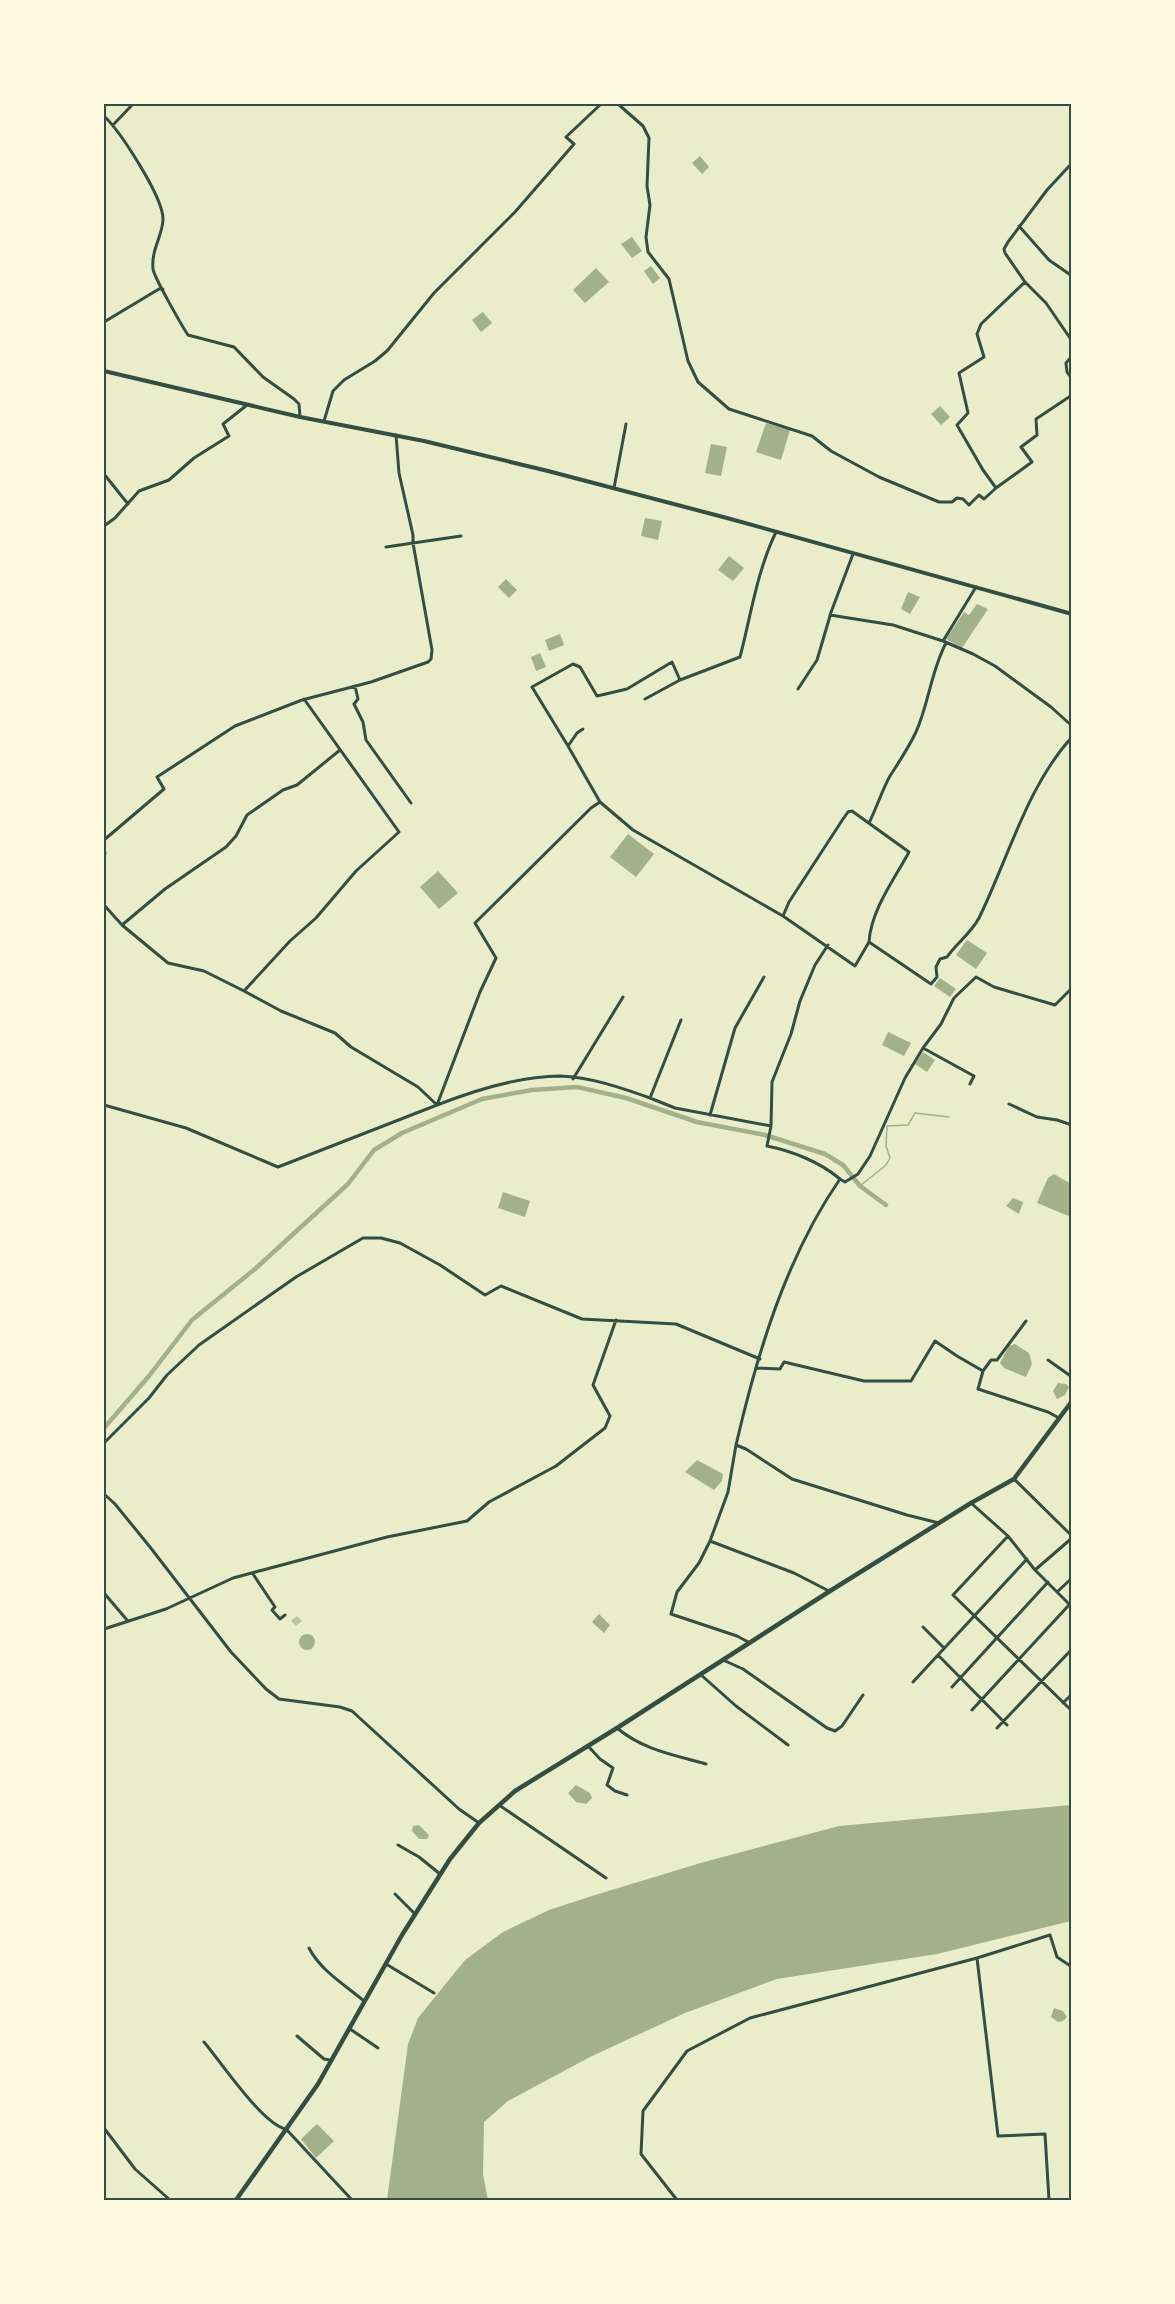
<svg xmlns="http://www.w3.org/2000/svg" width="1175" height="2304" font-family="Raleway,sans-serif">
  <style>
    .water { fill: #a3b18a }
    .lines { fill: none; stroke-linecap: round; stroke-linejoin: round }
    .stream { stroke: #a3b18a; stroke-width: 1.5 }
    .canal { stroke: #a3b18a; stroke-width: 4.5 }
    .building { fill: #bcc5a7 }
    .minor { stroke: #344e41; stroke-width: 3 }
    .secondary { stroke: #344e41; stroke-width: 4 }
    .primary { stroke: #344e41; stroke-width: 4.5 }
    .neatline { fill: none; stroke: #344e41; stroke-width: 2 }
  </style>
  <rect width="100%" height="100%" fill="#e9edc9"/>
  <path class="water" d="M 700,156 L 709,167 L 702,174 L 692,163 Z
    M 632,237 L 642,251 L 632,258 L 621,244 Z
    M 651,266 L 660,278 L 653,284 L 644,271 Z
    M 596,268 L 609,282 L 585,303 L 573,290 Z
    M 483,312 L 492,323 L 481,332 L 472,320 Z
    M 940,406 L 950,417 L 941,425 L 931,414 Z
    M 766,423 L 790,430 L 781,460 L 756,452 Z
    M 711,444 L 727,447 L 721,476 L 705,473 Z
    M 645,518 L 662,521 L 658,540 L 641,536 Z
    M 729,556 L 744,568 L 733,581 L 718,570 Z
    M 506,579 L 517,590 L 509,598 L 498,587 Z
    M 908,592 L 920,597 L 910,614 L 901,609 Z
    M 977,604 L 988,609 L 962,648 L 946,639 L 964,612 L 969,615 Z
    M 560,634 L 564,645 L 549,651 L 545,640 Z
    M 540,653 L 546,667 L 536,671 L 531,657 Z
    M 628,834 L 654,854 L 636,877 L 610,857 Z
    M 438,871 L 458,893 L 439,909 L 420,887 Z
    M 967,940 L 987,953 L 976,969 L 956,955 Z
    M 940,978 L 956,989 L 950,997 L 934,986 Z
    M 888,1032 L 911,1043 L 904,1056 L 882,1045 Z
    M 923,1052 L 935,1060 L 927,1072 L 915,1064 Z
    M 1054,1174 L 1071,1184 L 1071,1217 L 1037,1203 L 1048,1178 Z
    M 503,1192 L 530,1201 L 525,1217 L 498,1208 Z
    M 1013,1198 L 1023,1202 L 1019,1214 L 1006,1206 Z
    M 1015,1344 L 1029,1353 L 1032,1364 L 1026,1377 L 1004,1368 L 1000,1363 L 1009,1346 Z
    M 1058,1383 L 1066,1384 L 1069,1387 L 1065,1395 L 1057,1399 L 1053,1391 Z
    M 697,1460 L 723,1474 L 722,1481 L 714,1490 L 685,1472 Z
    M 599,1614 L 610,1625 L 604,1633 L 592,1622 Z
    M299 1642a8 8 0 1 1 16 0a8 8 0 1 1-16 0Z
    M 576,1785 L 590,1793 L 592,1798 L 586,1804 L 576,1802 L 568,1793 Z
    M 1071,1805 L 1071,1921 L 937,1954 L 777,1979 L 685,2013 L 590,2057 L 508,2101 L 484,2122 L 483,2174 L 488,2200 L 387,2200 L 408,2044 L 418,2018 L 465,1960 L 503,1932 L 549,1910 L 595,1895 L 704,1862 L 839,1826 Z
    M 419,1825 L 429,1835 L 427,1839 L 419,1839 L 412,1831 L 413,1826 Z
    M 1054,2008 L 1063,2011 L 1067,2017 L 1063,2021 L 1058,2022 L 1051,2017 Z
    M 317,2124 L 334,2141 L 316,2158 L 301,2139 Z"/>
  <g class="lines">
    <path class="stream" d="M 860,1186 L 886,1165 L 890,1158 L 886,1146 L 887,1126 L 908,1125 L 915,1113 L 949,1117"/>
    <path class="canal" d="M 104,1428 L 149,1376 L 192,1320 L 255,1269 L 348,1184 L 374,1150 L 402,1133 L 482,1099 L 532,1090 L 577,1087 L 626,1098 L 697,1122 L 765,1135 L 825,1154 L 843,1165 L 860,1186 L 886,1205"/>
  </g>
  <path class="building" d="M 297,1616 L 302,1621 L 296,1626 L 291,1621 Z"/>
  <g class="lines">
    <path class="minor" d="M 618,104 L 643,126 L 649,138 L 647,186 L 650,205 L 646,237 L 648,252 L 669,279 L 688,361 L 698,382 L 729,409 L 812,436 L 831,451 L 879,477 L 939,502 L 952,502 L 957,498 L 963,499 L 969,505 L 979,495 L 984,499 L 996,488
      M 104,116 C 120,131 164,198 163,220 C 162,237 151,250 153,269 C 154,277 182,326 188,335 L 234,347 L 263,377 L 294,399 L 299,404 L 300,417
      M 113,125 L 133,104
      M 1072,163 L 1047,190 L 1008,242 L 1004,249 L 1005,253 L 1025,282 L 981,324 L 977,334 L 984,357 L 959,373 L 968,413 L 957,425 L 983,470 L 996,488 L 1032,462 L 1021,447 L 1037,435 L 1036,419 L 1072,395
      M 1019,226 L 1049,260 L 1072,276
      M 1025,282 L 1046,303 L 1072,341
      M 104,322 L 159,289 L 163,289
      M 1072,356 L 1066,363 L 1067,372 L 1072,379
      M 324,421 L 333,391 L 344,380 L 375,361 L 387,351 L 434,293 L 515,212 L 574,144 L 566,137 L 601,104
      M 104,474 L 128,504
      M 614,488 L 626,424
      M 104,526 L 115,518 L 139,491 L 169,480 L 194,458 L 229,436 L 223,424 L 247,405
      M 386,547 L 461,536
      M 853,554 L 830,615 L 893,625 L 943,641 L 973,654 L 995,666 L 1051,707 L 1072,726
      M 943,641 L 976,587
      M 355,686 L 358,699 L 354,704 L 363,722 L 366,740 L 411,803
      M 798,689 L 817,660 L 830,616
      M 645,699 L 680,680 L 740,657 C 751,615 757,571 776,532
      M 583,729 L 577,733 L 568,746 L 600,802 L 591,808 L 475,923 L 496,958 L 480,992 L 437,1105 C 473,1091 521,1076 560,1076 C 591,1077 622,1088 650,1098
      M 568,746 L 532,687 L 573,664 L 580,667 L 597,696 L 627,689 L 672,662 L 680,680
      M 600,802 L 633,830 L 783,916 L 855,966 L 869,942 L 931,984 L 937,977 L 936,967 L 940,959 L 947,957 C 957,943 971,933 979,918 C 1008,859 1027,786 1072,737
      M 869,823 C 876,809 883,788 890,776 C 899,762 909,747 916,732 C 929,703 931,671 946,643
      M 104,840 L 164,789 L 157,777 L 235,726 L 302,700 L 371,682 L 428,662 L 431,659 L 432,650 L 413,543 L 413,535 L 399,473 L 396,435
      M 104,847 L 105,854 L 104,855
      M 104,905 L 122,925 L 168,963 L 204,971 L 244,991 L 290,941 L 316,918 L 356,871 L 399,832 L 304,699
      M 783,916 L 789,902 L 843,819 L 848,812 L 852,811 L 909,852 C 894,880 871,910 869,942
      M 122,925 L 165,889 L 226,847 L 236,836 L 247,815 L 283,790 L 297,785 L 340,750
      M 681,1020 L 650,1098 L 675,1108 L 771,1126 L 767,1146 C 792,1151 820,1162 840,1179 C 786,1257 757,1354 736,1445 L 746,1449 L 792,1479 L 907,1515 L 939,1523
      M 923,1048 L 941,1024 L 954,998 L 976,977 L 994,987 L 1055,1005 L 1072,988
      M 573,1079 L 623,997
      M 1009,1104 L 1037,1117 L 1057,1120 L 1072,1125
      M 104,1105 L 186,1128 L 278,1167 L 437,1105 L 418,1087 L 351,1047 L 335,1033 L 281,1011 L 244,991
      M 710,1115 L 735,1028 L 764,977
      M 771,1126 L 772,1082 L 791,1034 L 800,1001 L 815,965 L 828,945
      M 840,1179 L 845,1182 L 858,1174 L 870,1156 L 905,1078 L 923,1048 L 974,1076 L 970,1084
      M 1048,1360 L 1072,1377
      M 757,1368 L 780,1369 L 784,1362 L 864,1381 L 911,1381 L 935,1341 L 957,1356 L 983,1371 L 978,1389 L 1048,1412 L 1059,1418
      M 983,1371 L 991,1360 L 997,1360 L 1026,1321
      M 104,1443 L 149,1398 L 167,1375 L 199,1345 L 296,1277 L 363,1238 L 381,1238 L 400,1243 L 440,1265 L 485,1295 L 501,1286 L 582,1319 L 676,1324 L 760,1359
      M 736,1445 L 728,1492 L 710,1541 L 794,1573 L 829,1591
      M 1014,1479 L 1072,1536
      M 104,1494 L 115,1504 L 150,1547 L 231,1652 L 266,1689 L 279,1699 L 340,1707 L 352,1711 L 459,1809 L 479,1823
      M 971,1503 L 1008,1536 L 1035,1570 L 1072,1607
      M 1008,1536 L 953,1595 L 1072,1711
      M 710,1541 L 699,1563 L 677,1592 L 671,1614 L 737,1636 L 750,1643
      M 1035,1570 L 1072,1538
      M 253,1574 L 275,1607 L 272,1610 L 280,1619 L 285,1615
      M 1057,1592 L 1072,1578
      M 104,1593 L 127,1620
      M 923,1627 L 944,1648
      M 104,1629 L 166,1609 L 233,1578 L 387,1537 L 467,1521 L 489,1502 L 556,1466 L 605,1428 L 610,1416 L 593,1385 L 616,1320
      M 938,1655 L 1007,1725
      M 723,1660 L 743,1669 L 827,1728 L 835,1731 L 842,1726 L 863,1695
      M 700,1674 L 736,1706 L 788,1745
      M 913,1682 L 1027,1559
      M 952,1687 L 1048,1582
      M 1063,1703 L 1072,1694
      M 972,1710 L 1069,1605
      M 617,1728 C 643,1750 675,1755 706,1764
      M 997,1728 L 1072,1649
      M 588,1746 L 600,1759 L 613,1768 L 607,1785 L 615,1791 L 627,1795
      M 499,1805 L 606,1878
      M 398,1845 L 419,1857 L 440,1874
      M 395,1894 L 415,1914
      M 309,1948 C 320,1970 345,1985 364,2001
      M 977,1958 L 998,2136 L 1045,2134 L 1049,2200
      M 386,1964 L 434,1993
      M 350,2029 L 378,2048
      M 297,2036 L 324,2059 L 330,2060
      M 204,2042 C 221,2062 263,2125 286,2129 L 352,2200
      M 104,2128 L 135,2169 L 170,2200
      M 677,2200 L 641,2154 L 643,2111 L 687,2051 L 750,2018 L 977,1958 L 1050,1935 L 1057,1957 L 1072,1967"/>
    <path class="secondary" d="M 104,371 L 300,417 L 424,441 L 548,471 L 727,518 L 1072,614"/>
    <path class="primary" d="M 236,2200 L 318,2084 L 402,1935 L 450,1859 L 479,1823 L 515,1791 L 617,1728 L 830,1591 L 971,1503 L 1014,1479 L 1072,1401"/>
  </g>
  <rect width="1175" height="2304" fill="none" stroke="#fefae0" stroke-width="210"/>
  <rect x="105" y="105" width="965" height="2094" class="neatline"/>
</svg>
